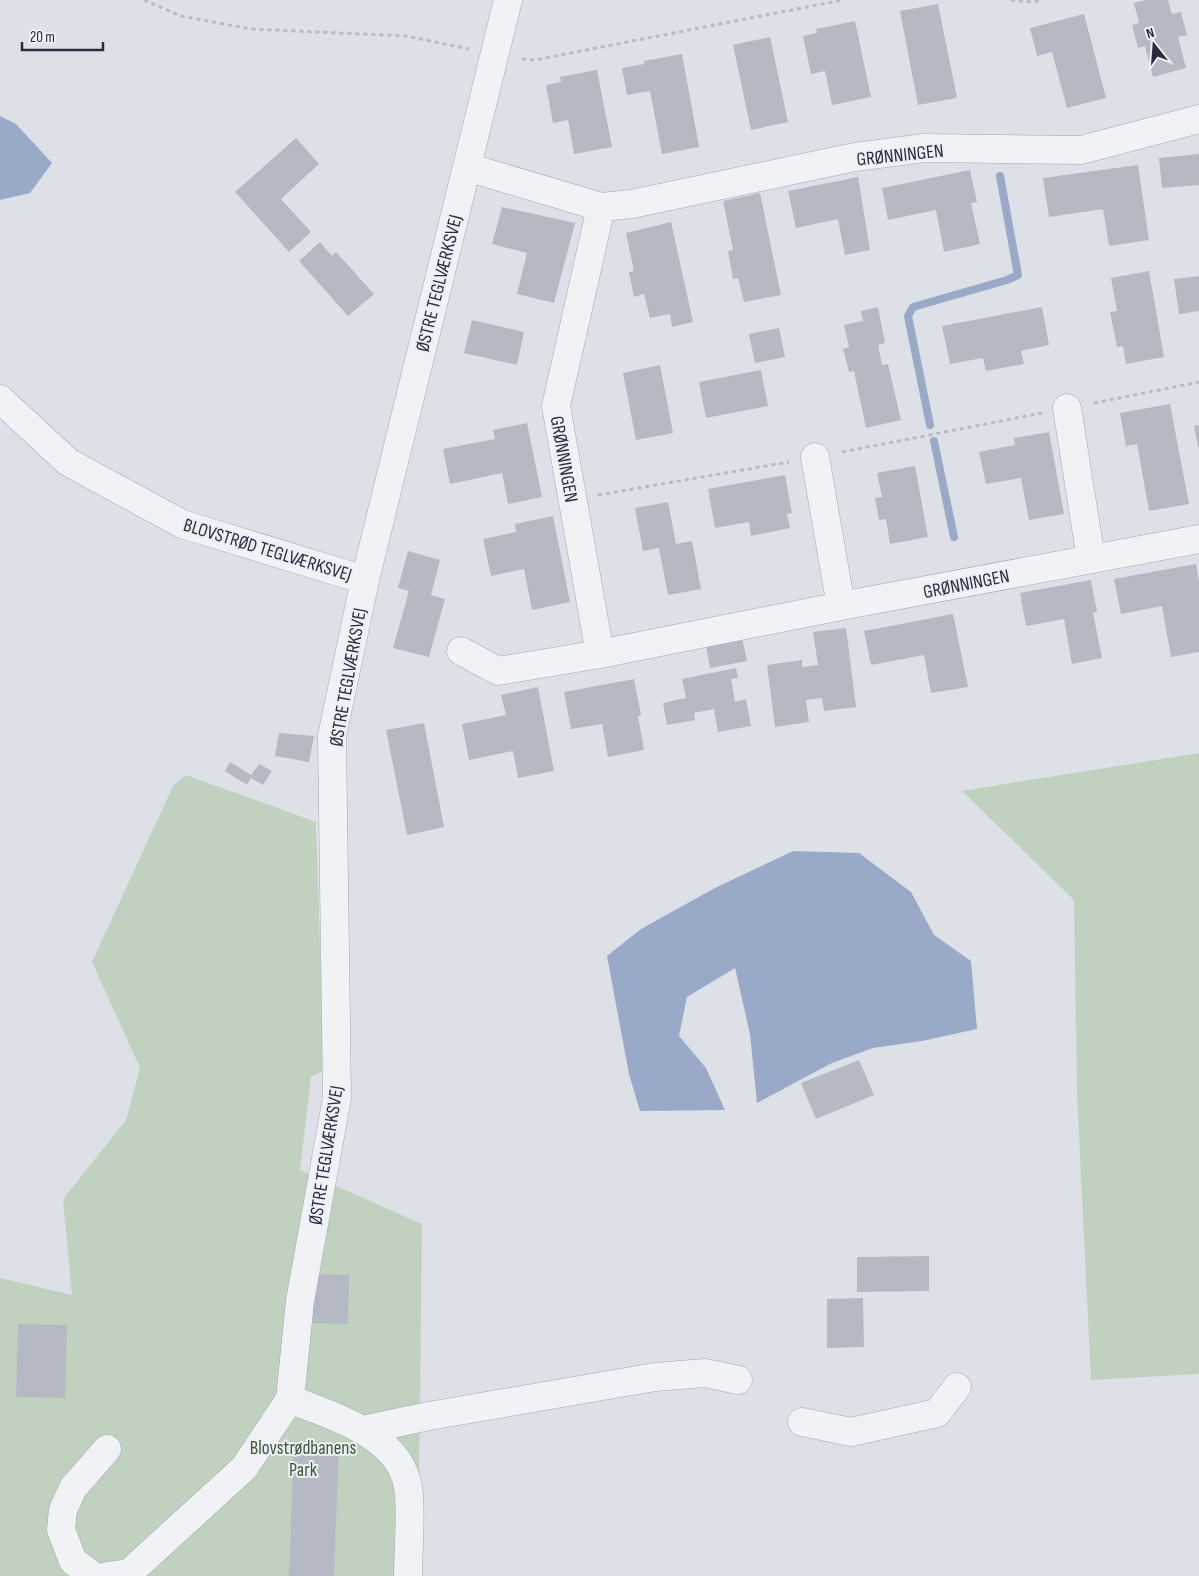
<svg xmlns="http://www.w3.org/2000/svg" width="1199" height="1576" font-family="'Sofia Sans Condensed',sans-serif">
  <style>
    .green { fill: #c1d1bf }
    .water { fill: #98aac8 }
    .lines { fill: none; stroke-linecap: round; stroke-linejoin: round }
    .stream { stroke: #98aac8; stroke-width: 8 }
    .building { fill: #b5b9c4 }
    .minor-casing { stroke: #a3a7b1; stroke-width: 29 }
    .path { stroke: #b8bbc2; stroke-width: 3; stroke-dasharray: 4 4; stroke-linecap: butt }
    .minor { stroke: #f0f2f6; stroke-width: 28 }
    .labels { text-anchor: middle; stroke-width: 4; stroke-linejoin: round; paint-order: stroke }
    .street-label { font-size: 19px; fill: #272d3e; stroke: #edeff5 }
    .park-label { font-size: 19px; fill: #375a34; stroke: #edeff5 }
  </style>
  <rect width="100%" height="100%" fill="#dee0e7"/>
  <path class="green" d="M 1199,753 L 1199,1374 L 1091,1380 L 1077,1094 L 1074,900 L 962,791 Z
    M 186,775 L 316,822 L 324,1070 L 311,1077 L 300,1170 L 422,1224 L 418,1576 L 0,1576 L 0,1278 L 72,1295 L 63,1199 L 126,1120 L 140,1068 L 92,962 L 173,786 Z"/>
  <path class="water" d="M 0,116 L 16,124 L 52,163 L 30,193 L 0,200 Z
    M 793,851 L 859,853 L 911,892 L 934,935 L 971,961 L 977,1029 L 922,1041 L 873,1048 L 832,1063 L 757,1103 L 750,1034 L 735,968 L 687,997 L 679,1036 L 706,1068 L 725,1110 L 640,1111 L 629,1074 L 607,956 L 641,929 L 715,888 Z"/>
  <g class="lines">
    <path class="stream" d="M 930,425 L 908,316 L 913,307 L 1007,280 L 1018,275 L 1000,176
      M 934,441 L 954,537"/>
  </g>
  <path class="building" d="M 1145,0 L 1168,0 L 1172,14 L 1181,12 L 1187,35 L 1178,37 L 1186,68 L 1153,77 L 1145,46 L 1138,48 L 1132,25 L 1139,23 L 1134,3 Z
    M 938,4 L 957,98 L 918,105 L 900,11 Z
    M 1084,14 L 1106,98 L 1067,108 L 1052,52 L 1037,56 L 1030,28 Z
    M 855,21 L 871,97 L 832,105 L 825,71 L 811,74 L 803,36 L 817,33 L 816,29 Z
    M 770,37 L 788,122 L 751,130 L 733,45 Z
    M 682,54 L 699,147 L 662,154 L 650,91 L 627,95 L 622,68 L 644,64 L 644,61 Z
    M 597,70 L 612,147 L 574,154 L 568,120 L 553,123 L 546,85 L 561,82 L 560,77 Z
    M 296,138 L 319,164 L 281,199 L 311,232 L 289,252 L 235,192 Z
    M 1199,154 L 1199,185 L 1162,188 L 1159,158 Z
    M 1138,165 L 1149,240 L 1109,246 L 1103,209 L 1049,217 L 1043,178 Z
    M 970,170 L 977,202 L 971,203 L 980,244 L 944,252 L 936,210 L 888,220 L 882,188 Z
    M 858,177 L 870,250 L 845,255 L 838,219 L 796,228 L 788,191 Z
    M 760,193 L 781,295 L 744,302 L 738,278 L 733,279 L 728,251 L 733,250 L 723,201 Z
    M 502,207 L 575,223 L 554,303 L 517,294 L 527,253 L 492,244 Z
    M 671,222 L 693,322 L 672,327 L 670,314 L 650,318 L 644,294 L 634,297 L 629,272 L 634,271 L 626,233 Z
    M 320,242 L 332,256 L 336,252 L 374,294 L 348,316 L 299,261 Z
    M 1149,271 L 1164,357 L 1126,364 L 1123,346 L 1117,347 L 1110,312 L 1117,311 L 1111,278 Z
    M 1199,276 L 1199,311 L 1179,314 L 1174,279 Z
    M 878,307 L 885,343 L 878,345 L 882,365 L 888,364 L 901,420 L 866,428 L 854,371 L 849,372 L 843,349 L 849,347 L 844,325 L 863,321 L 861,311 Z
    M 1042,307 L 1049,345 L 1021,351 L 1024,364 L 986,371 L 983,358 L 950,364 L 942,326 Z
    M 472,320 L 524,332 L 517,365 L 464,353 Z
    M 779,328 L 785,357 L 755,363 L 749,334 Z
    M 660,365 L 673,433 L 636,440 L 623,373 Z
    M 761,370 L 768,406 L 706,418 L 699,382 Z
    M 1170,404 L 1189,504 L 1149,511 L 1137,444 L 1126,446 L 1120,413 Z
    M 527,423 L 542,497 L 508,504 L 502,473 L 450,484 L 443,449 L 495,439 L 493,430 Z
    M 1199,425 L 1199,447 L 1198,447 L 1194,426 Z
    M 1049,432 L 1064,514 L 1029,520 L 1021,478 L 986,484 L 979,452 L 1015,445 L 1014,438 Z
    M 915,466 L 928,537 L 890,544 L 886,519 L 879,520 L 875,498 L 882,497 L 877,473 Z
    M 785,475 L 792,513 L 787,514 L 790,528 L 751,536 L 749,522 L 715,528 L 708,489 Z
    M 668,502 L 676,544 L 692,541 L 701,589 L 668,595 L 659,548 L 643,551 L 635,508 Z
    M 553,516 L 570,602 L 532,610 L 524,569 L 491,576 L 483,539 L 516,532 L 515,524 Z
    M 408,551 L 440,560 L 431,595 L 445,599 L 429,657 L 393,648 L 409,591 L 398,588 Z
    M 1196,564 L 1199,581 L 1199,652 L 1171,657 L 1162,606 L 1121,614 L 1114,579 Z
    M 1091,580 L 1097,612 L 1093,613 L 1102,658 L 1072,664 L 1064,619 L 1026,626 L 1020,593 Z
    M 953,614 L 968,687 L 931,693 L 924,655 L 871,665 L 864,631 Z
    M 846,628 L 856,707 L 824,711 L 822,698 L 806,700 L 809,722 L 775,727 L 767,665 L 802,660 L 802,667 L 818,665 L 813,632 Z
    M 742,637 L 747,661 L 710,668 L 706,644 Z
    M 736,668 L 738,678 L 731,679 L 735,702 L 746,699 L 751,726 L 718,732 L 714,709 L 694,713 L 695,720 L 667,725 L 663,703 L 686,698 L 682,679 Z
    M 634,679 L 641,715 L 638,716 L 644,750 L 608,757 L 602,724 L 571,729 L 564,692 Z
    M 538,687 L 554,771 L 518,778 L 513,751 L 469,760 L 462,724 L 506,715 L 501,695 Z
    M 424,723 L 444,827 L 407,835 L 386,730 Z
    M 279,733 L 314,736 L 309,762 L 275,756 Z
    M 230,762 L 251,775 L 259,764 L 272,771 L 263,785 L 251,778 L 247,785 L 225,771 Z
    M 859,1060 L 874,1095 L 816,1119 L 801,1083 Z
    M 929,1256 L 929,1291 L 857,1292 L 857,1257 Z
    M 312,1274 L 349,1275 L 348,1324 L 311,1323 Z
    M 863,1298 L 864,1347 L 827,1348 L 827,1299 Z
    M 18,1324 L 67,1325 L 65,1398 L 16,1397 Z
    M 294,1441 L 339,1442 L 334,1576 L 289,1576 Z"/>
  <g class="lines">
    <g class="minor-casing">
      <path id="minor" d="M 467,167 L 601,207 L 632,204 L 855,157 L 925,148 L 1081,150 L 1199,119
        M 0,399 L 68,462 L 182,524 L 365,580
        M 1067,408 L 1091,559
        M 815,457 L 841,606
        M 461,651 L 498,671 L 600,654 L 841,606 L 1199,539
        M 600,654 L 556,406 L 601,207
        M 802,1422 L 851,1432 L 937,1413 L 957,1387
        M 363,1430 L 429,1416 L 655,1377 L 705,1373 L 738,1380
        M 93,1576 L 73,1561 L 61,1530 L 63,1510 L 73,1488 L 107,1449
        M 107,1576 L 129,1573 L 244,1468 L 290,1399
        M 408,1576 C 408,1550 412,1511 408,1487 C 399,1434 333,1417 290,1399 L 300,1301 L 337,1098 L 332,736 L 365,580 L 508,0"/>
    </g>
    <path class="path" d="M 144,0 L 181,16 L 251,29 L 406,36 L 469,49
      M 1011,0 L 1033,2 L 1041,0
      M 522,59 L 535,60 L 843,0
      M 1094,403 L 1199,382
      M 842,452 L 1042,413
      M 598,495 L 789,462"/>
    <use href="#minor" class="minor"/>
  </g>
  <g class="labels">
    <g class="street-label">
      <text transform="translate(900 154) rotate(-6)" y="7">GRØNNINGEN</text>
      <text transform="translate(438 283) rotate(-76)" y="7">ØSTRE TEGLVÆRKSVEJ</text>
      <text transform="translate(565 459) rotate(80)" y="7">GRØNNINGEN</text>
      <text transform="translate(268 549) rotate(17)" y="7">BLOVSTRØD TEGLVÆRKSVEJ</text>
      <text transform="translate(966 583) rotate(-11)" y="7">GRØNNINGEN</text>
      <text transform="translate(347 677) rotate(-80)" y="7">ØSTRE TEGLVÆRKSVEJ</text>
      <text transform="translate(325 1155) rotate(-81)" y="7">ØSTRE TEGLVÆRKSVEJ</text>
    </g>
    <g class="park-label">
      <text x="303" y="1454">Blovstrødbanens<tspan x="303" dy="22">Park</tspan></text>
    </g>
  </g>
  <g transform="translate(1154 45) rotate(343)" stroke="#edeff5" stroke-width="4" paint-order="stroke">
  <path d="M0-4L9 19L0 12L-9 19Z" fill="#272d3e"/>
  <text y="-8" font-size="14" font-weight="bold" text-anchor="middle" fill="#272d3e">N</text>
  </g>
  <path d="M22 42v8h81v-8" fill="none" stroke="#272d3e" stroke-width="2.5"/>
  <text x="30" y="42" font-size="15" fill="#272d3e" stroke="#edeff5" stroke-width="4" paint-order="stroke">20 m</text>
</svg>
